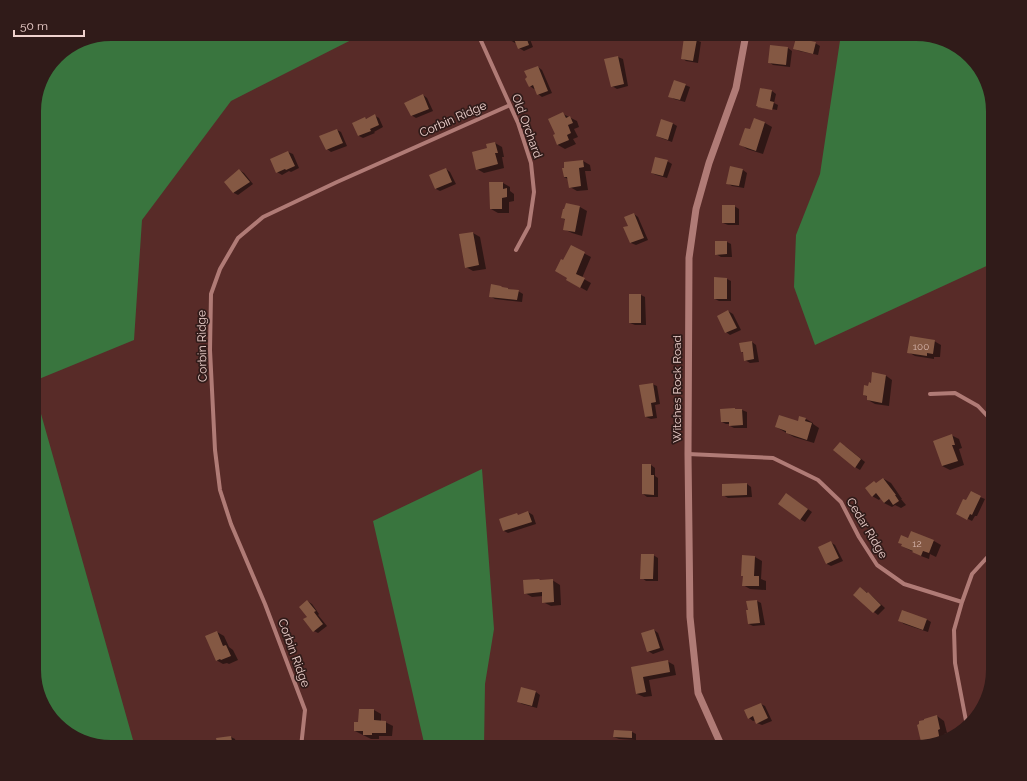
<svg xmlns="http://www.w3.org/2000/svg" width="1027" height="781" font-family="Raleway,sans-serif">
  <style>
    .green { fill: #39753e }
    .shadow { fill: #0007 }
    .building { fill: #845843 }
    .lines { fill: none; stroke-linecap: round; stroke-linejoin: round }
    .minor { stroke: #b07b76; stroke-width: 4 }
    .tertiary { stroke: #b07b76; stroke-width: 7 }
    .labels { text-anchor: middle; stroke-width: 3.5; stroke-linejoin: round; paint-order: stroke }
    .number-label { font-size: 10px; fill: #d4b3aa }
    .street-label { font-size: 12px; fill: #eed1cd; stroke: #301b19 }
  </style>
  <rect width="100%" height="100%" fill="#582b28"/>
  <path class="green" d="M 111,34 L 363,34 L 231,101 L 142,220 L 134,340 L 34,381 L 34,106 L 42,77 L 60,53 Z
    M 841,34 L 916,34 L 963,50 L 985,77 L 993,111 L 993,263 L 815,345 L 794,287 L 796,235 L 820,174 Z
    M 34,389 L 135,747 L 111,747 L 64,731 L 42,704 L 34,675 Z
    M 482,469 L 494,629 L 485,684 L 484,747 L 425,747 L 373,521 Z"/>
  <path class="shadow" d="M 508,34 L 528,34 L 533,47 L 524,51 L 519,48 L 517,42 L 515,43 L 510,40 Z
    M 696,40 L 701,42 L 698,63 L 686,61 L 682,58 Z
    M 815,43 L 820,46 L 818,55 L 799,51 L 795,49 Z
    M 771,46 L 788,48 L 792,51 L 790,67 L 773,65 L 769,62 Z
    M 618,57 L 623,59 L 628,86 L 617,89 L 612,86 Z
    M 538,67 L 542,70 L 552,93 L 542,97 L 538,94 L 536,88 L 534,89 L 530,86 Z
    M 685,85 L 690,87 L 685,102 L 674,99 L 670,96 Z
    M 772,91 L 776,94 L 774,103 L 778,105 L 777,110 L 761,107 L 761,108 L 759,107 Z
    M 423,95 L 427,98 L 433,111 L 416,118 L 411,115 Z
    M 563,114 L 577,121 L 579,127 L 574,129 L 578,137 L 573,139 L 576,144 L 565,149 L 558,145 L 554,136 L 556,135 Z
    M 375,116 L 379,118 L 383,127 L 374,132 L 375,133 L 363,138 L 359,136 L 353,123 L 365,118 L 367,119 Z
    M 754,119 L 765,123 L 772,127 L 763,154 L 747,149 L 740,144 L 750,131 Z
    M 672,123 L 677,126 L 672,142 L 661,138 L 657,136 Z
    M 337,130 L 341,132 L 347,146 L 331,152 L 327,149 Z
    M 495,143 L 502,147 L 504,157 L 502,157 L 504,168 L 484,173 L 477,169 L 488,149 Z
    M 288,152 L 293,154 L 299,168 L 291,172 L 289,171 L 282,175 L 277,172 Z
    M 583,161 L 590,165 L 591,171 L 585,171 L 588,190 L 577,191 L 570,187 L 568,179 L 564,177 Z
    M 667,161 L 672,164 L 667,178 L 656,175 L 652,173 Z
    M 731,167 L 743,170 L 747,173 L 744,188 L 732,186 L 727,183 Z
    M 446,169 L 450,172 L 456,184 L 440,191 L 436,189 Z
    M 239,170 L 244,173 L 253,184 L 238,195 L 234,193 L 225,182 Z
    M 503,183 L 510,187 L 510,191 L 514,194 L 514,201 L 509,202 L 509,213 L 498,213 L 491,209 Z
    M 567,204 L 580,207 L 587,211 L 582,236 L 572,233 L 564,229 L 566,220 L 562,218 Z
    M 734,206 L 739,209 L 739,225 L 728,225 L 723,223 Z
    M 634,214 L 638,217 L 648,240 L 636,245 L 631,243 L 625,228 L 629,226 Z
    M 473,233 L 480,237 L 486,269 L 473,271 L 466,267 Z
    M 727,242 L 731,244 L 732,257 L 721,257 L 716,254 Z
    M 572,247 L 591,257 L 582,278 L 591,283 L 587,291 L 567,280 L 569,277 L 563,261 Z
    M 727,279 L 731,281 L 731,301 L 719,301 L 715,299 Z
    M 508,289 L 518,291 L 523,294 L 522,302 L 495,299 L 490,296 Z
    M 641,295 L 645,297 L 646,325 L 635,325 L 630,323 Z
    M 728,311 L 733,314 L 741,330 L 730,335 L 726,332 Z
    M 934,341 L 941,345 L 940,357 L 934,357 L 934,359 L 915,356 L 908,352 Z
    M 752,342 L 756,345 L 759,362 L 750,363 L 745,360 L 744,353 L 742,352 Z
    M 885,375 L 892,380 L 889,406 L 875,404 L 868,400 L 868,397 L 864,395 L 871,384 Z
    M 652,384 L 657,386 L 660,404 L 655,405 L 657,418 L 651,419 L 646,417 Z
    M 735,409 L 737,410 L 742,410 L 747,412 L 747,428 L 734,428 L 730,426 L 730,424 L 726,424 L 722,422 Z
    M 800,417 L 806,419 L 813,423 L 813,424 L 819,428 L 814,443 L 794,437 L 776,427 L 798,422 Z
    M 951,435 L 959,439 L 962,448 L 959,449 L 964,465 L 950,470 L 942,466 Z
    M 845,446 L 865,462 L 860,470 L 855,467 Z
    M 651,465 L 655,468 L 655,476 L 658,478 L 658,497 L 647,497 L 643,494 Z
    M 884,479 L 891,483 L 902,499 L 901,499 L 906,505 L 901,508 L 895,505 L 892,507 L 884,503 L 881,498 L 879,500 L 872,496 L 877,484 Z
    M 747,484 L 751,487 L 752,497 L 728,498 L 723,495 Z
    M 791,497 L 812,512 L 805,522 L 800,519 Z
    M 980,497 L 985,499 L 977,516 L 975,516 L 972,521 L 962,516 L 967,501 Z
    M 528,512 L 533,515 L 536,524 L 508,533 L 504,531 L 518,516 Z
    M 911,532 L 934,541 L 941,545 L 936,557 L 930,554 L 929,559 L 921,556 L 902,546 L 908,539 Z
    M 830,542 L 835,545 L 843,561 L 831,566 L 827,564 Z
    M 653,555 L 658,558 L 658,581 L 646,581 L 642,578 Z
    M 755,557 L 762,561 L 761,579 L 766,581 L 766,590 L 750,589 L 743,585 Z
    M 552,580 L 560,585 L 561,605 L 551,606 L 543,602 L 543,596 L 532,597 L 525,593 L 542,581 Z
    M 860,588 L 872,596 L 885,608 L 878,615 L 874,612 L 854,594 Z
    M 993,598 L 993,623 L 990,621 L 992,613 L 989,611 Z
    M 307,601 L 312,604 L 319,614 L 318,615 L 327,626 L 318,633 L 314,631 L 308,617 Z
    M 757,601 L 761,603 L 765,625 L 753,626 L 749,624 L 749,610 Z
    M 926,619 L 931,622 L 928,632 L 904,624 L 900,621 Z
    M 654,630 L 658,633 L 664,650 L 653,654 L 648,651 Z
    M 217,632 L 224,636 L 229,647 L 233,650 L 238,660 L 229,664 L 227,663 L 223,664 L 216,660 Z
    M 667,661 L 674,665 L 676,675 L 649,680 L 652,696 L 644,697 L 637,694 L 632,668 Z
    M 536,692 L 540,695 L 537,708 L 522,704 L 518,701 Z
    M 761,704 L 765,706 L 772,721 L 762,725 L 757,723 L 756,720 L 753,721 L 749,718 Z
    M 359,710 L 374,710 L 381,714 L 381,722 L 385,722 L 393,726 L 392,736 L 379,736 L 379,739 L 371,739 L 355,731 L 359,723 Z
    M 937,716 L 944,721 L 947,733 L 944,734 L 946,740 L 923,745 Z
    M 632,732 L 636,734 L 636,740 L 619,739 L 614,737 Z
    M 231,737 L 235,739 L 237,747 L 219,747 Z"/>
  <path class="building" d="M 512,34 L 525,34 L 529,45 L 518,49 Z
    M 684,37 L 697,39 L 693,61 L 681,59 Z
    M 796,38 L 816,42 L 813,54 L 793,49 Z
    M 770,45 L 788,47 L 786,65 L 768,63 Z
    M 618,56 L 624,84 L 611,87 L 604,59 Z
    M 538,66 L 548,91 L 537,95 L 533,85 L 529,87 L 525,79 L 527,77 L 524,71 Z
    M 674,80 L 686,84 L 680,100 L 668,97 Z
    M 760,88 L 772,90 L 770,101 L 774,102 L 772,110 L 757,107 L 758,106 L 756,106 Z
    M 423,94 L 429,109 L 411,116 L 404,103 Z
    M 563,112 L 566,118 L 570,116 L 573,123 L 568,125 L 571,133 L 567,135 L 569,140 L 557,145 L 553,135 L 555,134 L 548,119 Z
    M 375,114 L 379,125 L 370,129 L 371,131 L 358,136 L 352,123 L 365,117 L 366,119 Z
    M 754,118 L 765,122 L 756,151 L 739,145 L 745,128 L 750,129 Z
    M 661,119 L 673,123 L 668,140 L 656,136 Z
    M 337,129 L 343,143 L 326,150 L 319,136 Z
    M 495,142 L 498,153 L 495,153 L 498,164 L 476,170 L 472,152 L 487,148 L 486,144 Z
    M 288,151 L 295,166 L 286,170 L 285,169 L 276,173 L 270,159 Z
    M 655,157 L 668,160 L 663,176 L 651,173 Z
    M 583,160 L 584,167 L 579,168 L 581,186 L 569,188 L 567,177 L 564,177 L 562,168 L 564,168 L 564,162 Z
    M 730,166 L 743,169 L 739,186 L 726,184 Z
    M 446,168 L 452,182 L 435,189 L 429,175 Z
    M 239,169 L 250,182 L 233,193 L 224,182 Z
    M 489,182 L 503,182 L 503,189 L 507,188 L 507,197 L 502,198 L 502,209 L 490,209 Z
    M 566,203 L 580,206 L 575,232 L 563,230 L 565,219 L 561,218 L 563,209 L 564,209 Z
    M 722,205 L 735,205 L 735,223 L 722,223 Z
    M 634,213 L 644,238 L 630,243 L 623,227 L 628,226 L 624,217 Z
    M 473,232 L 479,265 L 465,268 L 459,234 Z
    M 715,241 L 727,241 L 727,254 L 715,255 Z
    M 571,245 L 585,252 L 576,274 L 585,278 L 580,288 L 566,280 L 567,278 L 555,271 L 561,259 L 563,260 Z
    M 714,277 L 727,278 L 727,299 L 714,299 Z
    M 491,284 L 501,286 L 502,287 L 508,288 L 508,289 L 519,290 L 517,300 L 489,297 Z
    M 629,294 L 641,294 L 641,323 L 629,323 Z
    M 728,310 L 737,328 L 725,333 L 717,316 Z
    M 910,336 L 935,340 L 933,354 L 927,353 L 927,356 L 907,353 Z
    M 752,341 L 754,359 L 744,361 L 743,352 L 741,352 L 739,343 Z
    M 872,372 L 886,375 L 882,403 L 867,400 L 867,396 L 863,395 L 864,385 L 868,386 L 869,382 L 871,383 Z
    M 653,383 L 656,402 L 651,403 L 653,416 L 645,417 L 639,385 Z
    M 735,408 L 735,409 L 742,409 L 743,425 L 729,426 L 729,422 L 721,422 L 720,409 Z
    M 779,415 L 798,421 L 799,416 L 806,418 L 805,421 L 812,423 L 807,440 L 786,433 L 786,431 L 775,427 Z
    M 952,434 L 955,445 L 952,445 L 958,461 L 942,466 L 933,441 Z
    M 840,442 L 861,459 L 855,468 L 833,450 Z
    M 642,464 L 651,464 L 651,475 L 654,475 L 654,495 L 642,494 Z
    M 883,478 L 896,495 L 895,495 L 899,501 L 893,505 L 889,499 L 884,503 L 876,493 L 872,497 L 865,488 L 874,481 L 876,483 Z
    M 747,483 L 747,495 L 722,496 L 722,484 Z
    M 971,491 L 981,496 L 972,515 L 970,514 L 967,520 L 956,514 L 963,499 L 966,500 Z
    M 786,493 L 808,509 L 800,520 L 778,504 Z
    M 528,511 L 532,522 L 503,531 L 499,519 L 517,513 L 518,515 Z
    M 911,531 L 934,540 L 929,553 L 923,551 L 921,556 L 912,552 L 913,551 L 901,546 L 902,544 L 898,543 L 901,535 L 908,538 Z
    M 831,541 L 839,558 L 826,564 L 818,547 Z
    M 641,554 L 654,554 L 653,579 L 640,579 Z
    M 742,555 L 755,556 L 754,576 L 759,576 L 759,586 L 742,586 L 743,576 L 741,576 Z
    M 539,579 L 540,580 L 553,579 L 554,602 L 542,603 L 542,592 L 524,594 L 523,580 Z
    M 860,587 L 867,593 L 868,592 L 881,605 L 873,613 L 853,595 Z
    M 307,600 L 316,611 L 314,612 L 323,624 L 313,632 L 303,619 L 307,617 L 299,607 Z
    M 757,600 L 760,623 L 748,624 L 746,610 L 748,610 L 746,601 Z
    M 902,610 L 927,619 L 923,630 L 898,621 Z
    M 654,629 L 660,648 L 647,652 L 641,633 Z
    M 217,631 L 223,646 L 226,645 L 231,656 L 221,660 L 220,659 L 216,661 L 205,636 Z
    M 668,660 L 670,672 L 643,677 L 646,692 L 636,694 L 631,667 Z
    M 521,687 L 536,691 L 532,706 L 517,702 Z
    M 761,703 L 768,718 L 756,724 L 753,716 L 748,719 L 744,710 Z
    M 359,709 L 374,709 L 374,720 L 386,721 L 386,733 L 372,733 L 372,735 L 363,735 L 363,731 L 354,731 L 354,722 L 358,722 Z
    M 937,715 L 940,729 L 938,730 L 940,741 L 922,746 L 917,725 L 919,724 L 919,721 L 924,720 L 924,719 Z
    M 614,730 L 632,731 L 632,738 L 613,737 Z
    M 231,736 L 233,747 L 218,747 L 216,738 Z"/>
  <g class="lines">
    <path class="minor" d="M 478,34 L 518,123 L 531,163 L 534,192 L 529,226 L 516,250
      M 930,394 L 955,393 L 978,406 L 993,422
      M 688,454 L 773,458 L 818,480 L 841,502 L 859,537 L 877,565 L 904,584 L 962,602
      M 967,726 L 955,663 L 954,630 L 962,602 L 972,574 L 993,551
      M 301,747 L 305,710 L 265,604 L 231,524 L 220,490 L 215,450 L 210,350 L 211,294 L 220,269 L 238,238 L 263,217 L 337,182 L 510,105"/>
    <path class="tertiary" d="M 722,747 L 698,693 L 690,617 L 688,454 L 689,258 L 696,209 L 709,163 L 736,88 L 746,34"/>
  </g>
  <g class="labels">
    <g class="number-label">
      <text x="921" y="350">100</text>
      <text x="917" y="547">12</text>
    </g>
    <g class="street-label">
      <text transform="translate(453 119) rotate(-24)" y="4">Corbin Ridge</text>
      <text transform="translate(527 126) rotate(70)" y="4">Old Orchard</text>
      <text transform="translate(202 346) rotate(-91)" y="4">Corbin Ridge</text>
      <text transform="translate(677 389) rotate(-90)" y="4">Witches Rock Road</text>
      <text transform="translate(867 528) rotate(59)" y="4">Cedar Ridge</text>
      <text transform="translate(294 653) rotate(70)" y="4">Corbin Ridge</text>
    </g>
  </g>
  <path d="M0 0H1027V781H0ZM111 41H916A70 70 0 0 1 986 111V670A70 70 0 0 1 916 740H111A70 70 0 0 1 41 670V111A70 70 0 0 1 111 41Z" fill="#301b19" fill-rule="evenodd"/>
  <path d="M14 30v6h70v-6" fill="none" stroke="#eed1cd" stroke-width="2"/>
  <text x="20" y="30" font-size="12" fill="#eed1cd" stroke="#301b19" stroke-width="3" paint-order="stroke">50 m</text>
</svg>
